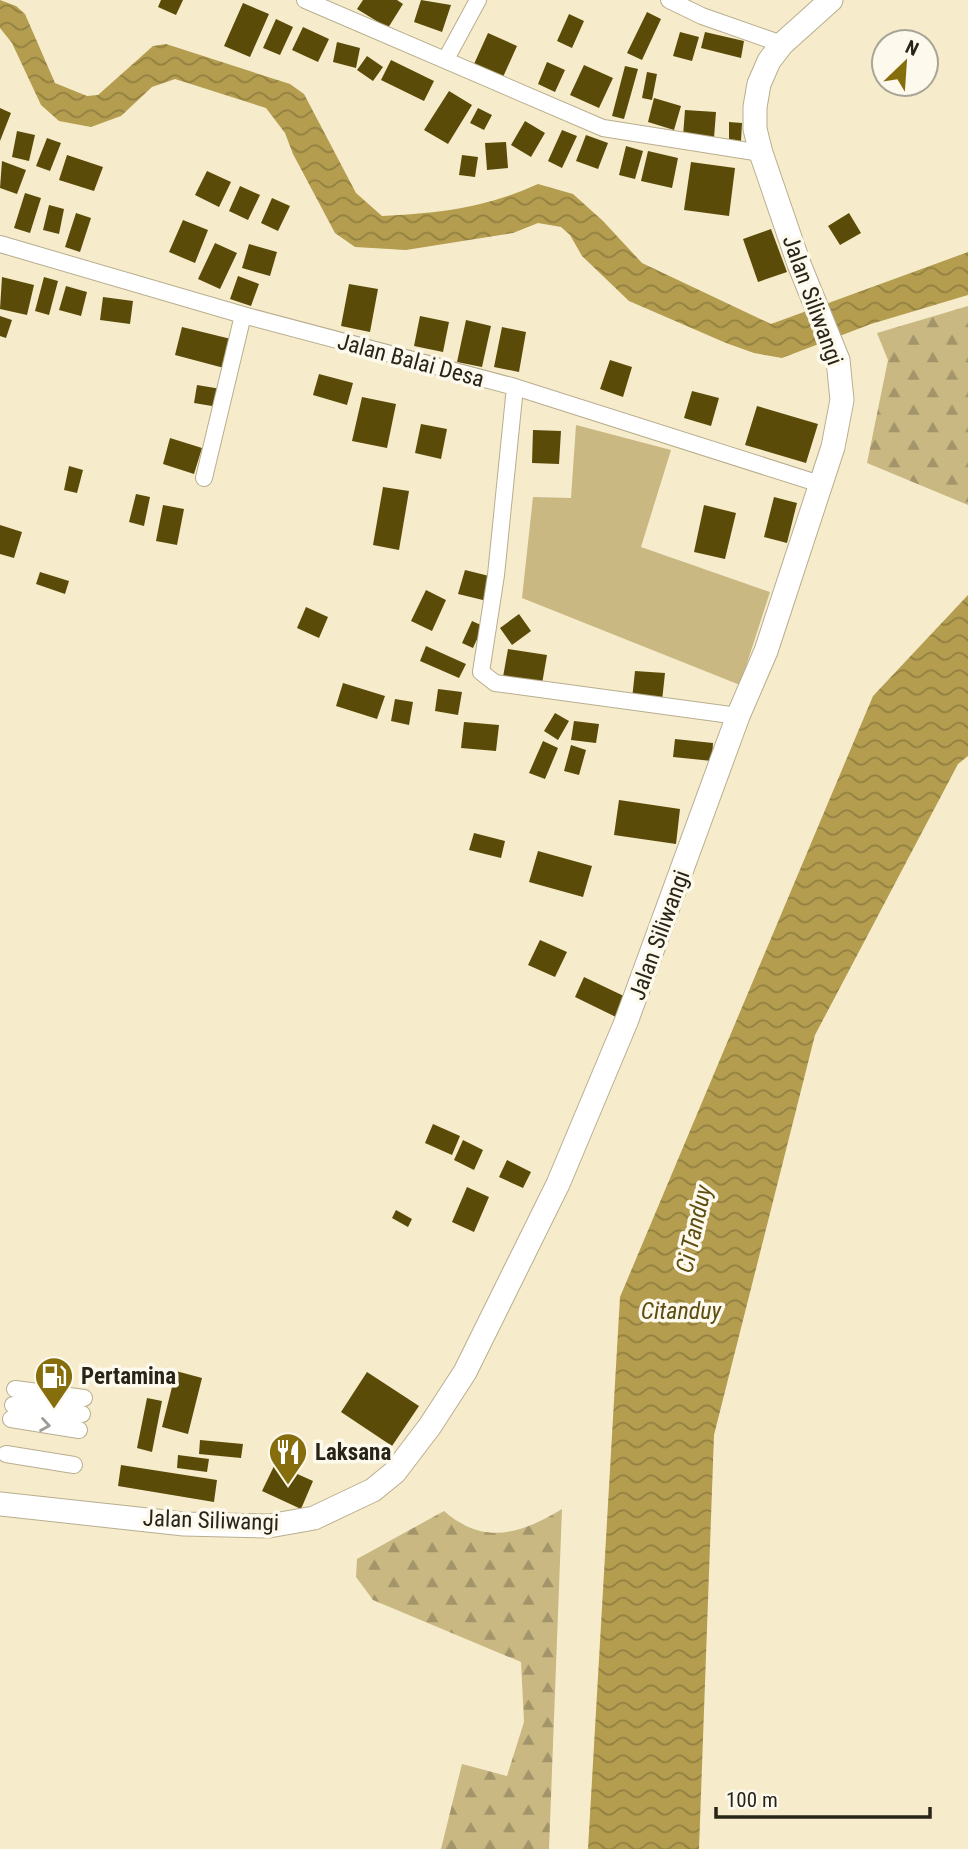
<svg xmlns="http://www.w3.org/2000/svg" width="968" height="1849" font-family="'Roboto Condensed',sans-serif">
  <style>
    .grass { fill: #c9b882 }
    .forest { fill: url(#forest-firs) }
    .water { fill: url(#water-waves) }
    .building { fill: #5b4b09 }
    .lines { fill: none; stroke-linecap: round; stroke-linejoin: round }
    .minor-casing { stroke: #b8ae8f; stroke-width: 18 }
    .highway-casing { stroke: #b8ae8f; stroke-width: 25 }
    .minor { stroke: #fff; stroke-width: 16 }
    .highway { stroke: #fff; stroke-width: 23 }
    .oneway { stroke: #9e9c97 }
    .labels { text-anchor: middle; stroke-width: 7; stroke-linejoin: round; paint-order: stroke }
    .street-label { font-size: 23px; fill: #282418; stroke: #fdf9ec }
    .poi-label { font-size: 23px; font-weight: bold; fill: #282418; stroke: #fdf9ec; text-anchor: start }
    .water-label { font-size: 24px; font-style: italic; fill: #5e4e12; stroke: #fdf9ec }
  </style>
  <defs>
    <pattern id="forest-firs" width="22" height="20" patternUnits="userSpaceOnUse" patternTransform="scale(1.75)"><rect width="22" height="20" fill="#c9b882"/><path d="M5 1l3.5 6h-7zM16 11l3.5 6h-7z" fill="#a39569"/></pattern>
    <pattern id="water-waves" width="16" height="10" patternUnits="userSpaceOnUse" patternTransform="scale(1.75)"><rect width="16" height="10" fill="#b49d4f"/><path d="M0 5q4-4 8 0t8 0" fill="none" stroke="#928041"/></pattern>
  </defs>
  <rect width="100%" height="100%" fill="#f6eccb"/>
  <path class="grass" d="M 576,425 L 671,450 L 641,547 L 770,592 L 740,685 L 522,598 L 533,497 L 571,498 Z"/>
  <path class="forest" d="M 968,306 L 968,505 L 867,463 L 888,360 L 877,333 Z
    M 562,1509 L 549,1849 L 441,1849 L 462,1764 L 507,1776 L 524,1722 L 521,1662 L 373,1600 L 356,1577 L 357,1559 L 444,1511 C 484,1546 521,1534 562,1509 Z"/>
  <path class="water" d="M 0,0 L 16,6 L 25,14 L 55,83 L 87,96 L 98,95 L 153,46 L 166,44 L 290,84 L 304,94 L 356,193 L 382,216 C 440,213 485,208 538,184 L 573,194 L 603,221 L 642,263 L 771,324 L 968,252 L 968,295 L 871,324 L 782,358 L 754,353 L 726,343 L 629,301 L 582,256 L 570,235 L 561,227 L 538,223 L 513,233 L 406,250 L 355,247 L 335,233 L 293,154 L 285,133 L 266,108 L 175,79 L 152,87 L 121,116 L 91,127 L 59,121 L 41,105 L 12,43 L 0,28 Z
    M 968,595 L 968,756 L 958,764 L 815,1035 L 714,1435 L 699,1849 L 588,1849 L 620,1297 L 873,696 Z"/>
  <path class="building" d="M 161,0 L 183,0 L 176,15 L 158,7 Z
    M 363,0 L 397,0 L 403,4 L 388,28 L 357,9 Z
    M 421,0 L 451,5 L 442,32 L 414,22 Z
    M 243,3 L 269,14 L 250,57 L 224,46 Z
    M 647,12 L 661,19 L 642,60 L 627,53 Z
    M 569,14 L 584,21 L 572,48 L 557,41 Z
    M 276,19 L 293,27 L 280,55 L 263,48 Z
    M 303,27 L 329,39 L 318,62 L 292,50 Z
    M 680,32 L 699,37 L 692,61 L 673,56 Z
    M 705,32 L 744,41 L 741,58 L 701,48 Z
    M 488,33 L 517,46 L 503,77 L 474,64 Z
    M 337,42 L 360,48 L 356,68 L 333,62 Z
    M 367,56 L 383,67 L 373,81 L 357,70 Z
    M 391,60 L 434,81 L 424,101 L 381,80 Z
    M 547,62 L 565,70 L 555,92 L 538,84 Z
    M 584,65 L 613,78 L 599,108 L 570,95 Z
    M 625,66 L 638,69 L 624,119 L 612,116 Z
    M 647,72 L 657,74 L 652,100 L 642,98 Z
    M 449,91 L 472,105 L 448,144 L 424,130 Z
    M 654,98 L 681,106 L 674,130 L 648,122 Z
    M 0,108 L 11,113 L 0,141 Z
    M 478,108 L 492,115 L 484,130 L 470,123 Z
    M 685,110 L 716,112 L 714,138 L 683,136 Z
    M 525,121 L 545,133 L 531,157 L 511,145 Z
    M 729,122 L 742,123 L 741,141 L 729,140 Z
    M 562,130 L 577,136 L 562,168 L 548,161 Z
    M 17,131 L 35,135 L 29,161 L 12,157 Z
    M 586,135 L 608,143 L 598,169 L 576,161 Z
    M 47,138 L 61,143 L 50,171 L 36,166 Z
    M 506,142 L 508,168 L 487,170 L 485,143 Z
    M 626,146 L 643,151 L 635,179 L 619,175 Z
    M 648,151 L 678,158 L 672,188 L 641,181 Z
    M 67,155 L 103,167 L 94,191 L 59,180 Z
    M 462,155 L 478,157 L 475,177 L 459,175 Z
    M 2,161 L 26,170 L 17,194 L 0,188 Z
    M 691,162 L 735,168 L 729,216 L 684,210 Z
    M 207,171 L 231,182 L 219,207 L 195,195 Z
    M 240,186 L 260,195 L 248,220 L 229,211 Z
    M 25,193 L 41,198 L 30,233 L 14,228 Z
    M 272,198 L 290,206 L 278,231 L 261,223 Z
    M 49,205 L 64,209 L 59,234 L 43,230 Z
    M 76,213 L 91,218 L 80,252 L 65,247 Z
    M 849,213 L 861,233 L 840,245 L 828,226 Z
    M 183,220 L 208,230 L 195,263 L 169,252 Z
    M 771,229 L 787,272 L 758,282 L 743,239 Z
    M 215,243 L 237,253 L 220,289 L 198,279 Z
    M 249,244 L 277,252 L 270,276 L 242,268 Z
    M 238,276 L 259,284 L 251,306 L 230,299 Z
    M 2,277 L 34,285 L 27,315 L 0,309 Z
    M 44,277 L 58,281 L 49,315 L 35,311 Z
    M 349,284 L 378,289 L 370,332 L 341,326 Z
    M 66,286 L 87,292 L 81,316 L 59,310 Z
    M 103,297 L 133,301 L 130,324 L 100,320 Z
    M 0,316 L 12,320 L 6,338 L 0,336 Z
    M 420,316 L 449,322 L 443,352 L 414,346 Z
    M 466,320 L 491,326 L 482,367 L 457,362 Z
    M 182,327 L 231,339 L 224,368 L 175,355 Z
    M 502,327 L 526,332 L 519,372 L 494,367 Z
    M 610,360 L 632,367 L 623,397 L 600,389 Z
    M 319,374 L 353,383 L 347,405 L 313,395 Z
    M 197,385 L 221,389 L 218,407 L 194,403 Z
    M 692,391 L 719,398 L 711,426 L 684,418 Z
    M 362,397 L 396,404 L 387,448 L 352,441 Z
    M 757,406 L 818,424 L 806,463 L 745,445 Z
    M 421,424 L 447,429 L 441,459 L 415,453 Z
    M 533,430 L 561,431 L 559,464 L 532,463 Z
    M 170,438 L 202,448 L 194,474 L 163,464 Z
    M 69,466 L 83,470 L 77,493 L 64,490 Z
    M 383,487 L 409,491 L 399,550 L 373,545 Z
    M 136,494 L 150,497 L 144,526 L 129,522 Z
    M 774,497 L 797,503 L 787,543 L 764,537 Z
    M 163,505 L 184,509 L 177,545 L 156,541 Z
    M 704,505 L 736,513 L 725,559 L 694,552 Z
    M 0,525 L 22,532 L 14,558 L 0,554 Z
    M 465,570 L 493,577 L 487,601 L 458,594 Z
    M 40,572 L 69,581 L 65,594 L 36,584 Z
    M 426,590 L 446,600 L 432,631 L 411,621 Z
    M 306,607 L 328,617 L 319,638 L 297,628 Z
    M 519,614 L 531,631 L 512,645 L 500,628 Z
    M 472,621 L 483,626 L 473,648 L 462,643 Z
    M 426,646 L 466,664 L 459,678 L 420,661 Z
    M 508,649 L 547,655 L 542,684 L 503,677 Z
    M 635,671 L 665,673 L 662,701 L 632,699 Z
    M 343,683 L 385,696 L 377,719 L 336,706 Z
    M 438,689 L 462,692 L 458,715 L 435,711 Z
    M 395,699 L 413,702 L 409,725 L 391,721 Z
    M 555,713 L 569,721 L 558,740 L 544,731 Z
    M 574,721 L 599,724 L 596,743 L 571,740 Z
    M 464,722 L 499,725 L 496,751 L 461,748 Z
    M 675,739 L 713,743 L 712,761 L 673,757 Z
    M 543,741 L 558,748 L 545,779 L 529,773 Z
    M 571,745 L 586,750 L 579,775 L 564,771 Z
    M 619,800 L 680,809 L 676,844 L 614,835 Z
    M 474,833 L 505,841 L 501,858 L 469,850 Z
    M 538,851 L 592,866 L 583,897 L 529,882 Z
    M 540,940 L 567,952 L 555,977 L 528,965 Z
    M 584,977 L 628,998 L 618,1018 L 575,997 Z
    M 433,1124 L 460,1136 L 452,1155 L 425,1143 Z
    M 463,1140 L 483,1150 L 474,1170 L 454,1160 Z
    M 507,1160 L 531,1172 L 523,1188 L 499,1177 Z
    M 467,1187 L 489,1197 L 474,1232 L 452,1222 Z
    M 396,1210 L 412,1219 L 408,1227 L 392,1218 Z
    M 176,1371 L 202,1378 L 188,1434 L 162,1427 Z
    M 367,1372 L 419,1406 L 392,1446 L 341,1412 Z
    M 147,1398 L 162,1401 L 152,1452 L 137,1448 Z
    M 200,1440 L 243,1444 L 241,1458 L 199,1454 Z
    M 178,1455 L 209,1459 L 207,1472 L 177,1468 Z
    M 275,1464 L 313,1481 L 301,1509 L 262,1491 Z
    M 121,1465 L 217,1480 L 214,1502 L 118,1486 Z"/>
  <g class="lines">
    <g class="minor-casing">
      <path id="minor" d="M 305,0 L 603,128 L 761,153
        M 669,0 L 702,16 L 782,44
        M 446,59 L 478,0
        M 0,244 L 243,315 L 515,387 L 820,484
        M 515,387 L 496,575 L 481,672 L 495,683 L 738,716
        M 204,478 L 243,315
        M 15,1389 L 84,1398
        M 13,1405 L 82,1414
        M 11,1419 L 79,1430
        M 6,1454 L 74,1465"/>
    </g>
    <g class="highway-casing">
      <path id="highway" d="M 0,1504 L 184,1524 L 269,1526 L 314,1518 L 373,1490 L 395,1472 L 430,1426 L 465,1372 L 558,1184 L 626,1022 L 738,716 L 766,651 L 833,447 L 842,400 L 838,360 L 799,264 L 761,153 L 755,129 L 755,107 L 759,84 L 769,61 L 782,44 L 831,0"/>
    </g>
    <use href="#minor" class="minor"/>
    <use href="#highway" class="highway"/>
  </g>
  <defs><path id="oneway-chevron" d="M-2-3.5L2.5 0L-2 3.5" fill="none" stroke-width="1.6" stroke-linecap="round" stroke-linejoin="round" transform="scale(1.75)"/></defs>
  <use class="oneway" href="#oneway-chevron" transform="translate(45 1425) rotate(9)"/>
  <defs>
    <g id="fuel-pin" transform="scale(2.0125)"><path d="M0 17L-7.5 6A9.5 9.5 0 1 1 7.5 6Z" fill="#866e0d" stroke="#fdf9ec"/><path d="M-5.5-6h7V0h2V4h1.3V-2.5L3-4.5l.8-.8L6-3V5H2.5V1h-1V6h-7ZM-4.2-4.7v3.2H.2V-4.7Z" fill="#fff"/></g>
    <g id="restaurant-pin" transform="scale(2.0125)"><path d="M0 17L-7.5 6A9.5 9.5 0 1 1 7.5 6Z" fill="#866e0d" stroke="#fdf9ec"/><path d="M-5-6h1v4h1v-4h1v4h1v-4h1v5L-1.5 .5V6h-2V.5L-5-1ZM5-6V6H3V1.5H1.5Q1.5-4 5-6Z" fill="#fff"/></g>
  </defs>
  <g fill-rule="evenodd">
    <use href="#fuel-pin" x="54" y="1376"/>
    <use href="#restaurant-pin" x="288" y="1452"/>
  </g>
  <g class="labels">
    <g class="street-label">
      <text transform="translate(813 300) rotate(70)" y="8">Jalan Siliwangi</text>
      <text transform="translate(411 360) rotate(15)" y="8">Jalan Balai Desa</text>
      <text transform="translate(659 935) rotate(-70)" y="8">Jalan Siliwangi</text>
      <text transform="translate(211 1520) rotate(2)" y="8">Jalan Siliwangi</text>
    </g>
    <g class="poi-label">
      <text x="81" y="1384">Pertamina</text>
      <text x="315" y="1460">Laksana</text>
    </g>
    <g class="water-label">
      <text transform="translate(694 1229) rotate(-77)" y="8">Ci Tanduy</text>
      <text x="681" y="1319">Citanduy</text>
    </g>
  </g>
  <g transform="translate(905 63) rotate(25)"><circle r="33" fill="#fdf9ec" stroke="#a8a497" stroke-width="2"/>
  <path d="M0-5L12 26L0 18L-12 26Z" fill="#866e0d"/>
  <text y="-10" font-size="19" font-weight="bold" text-anchor="middle" fill="#282418">N</text>
  </g>
  <path d="M716 1807v10h214v-10" fill="none" stroke="#282418" stroke-width="3.5"/>
  <text x="726" y="1807" font-size="21" fill="#282418" stroke="#fdf9ec" stroke-width="5" paint-order="stroke">100 m</text>
</svg>
